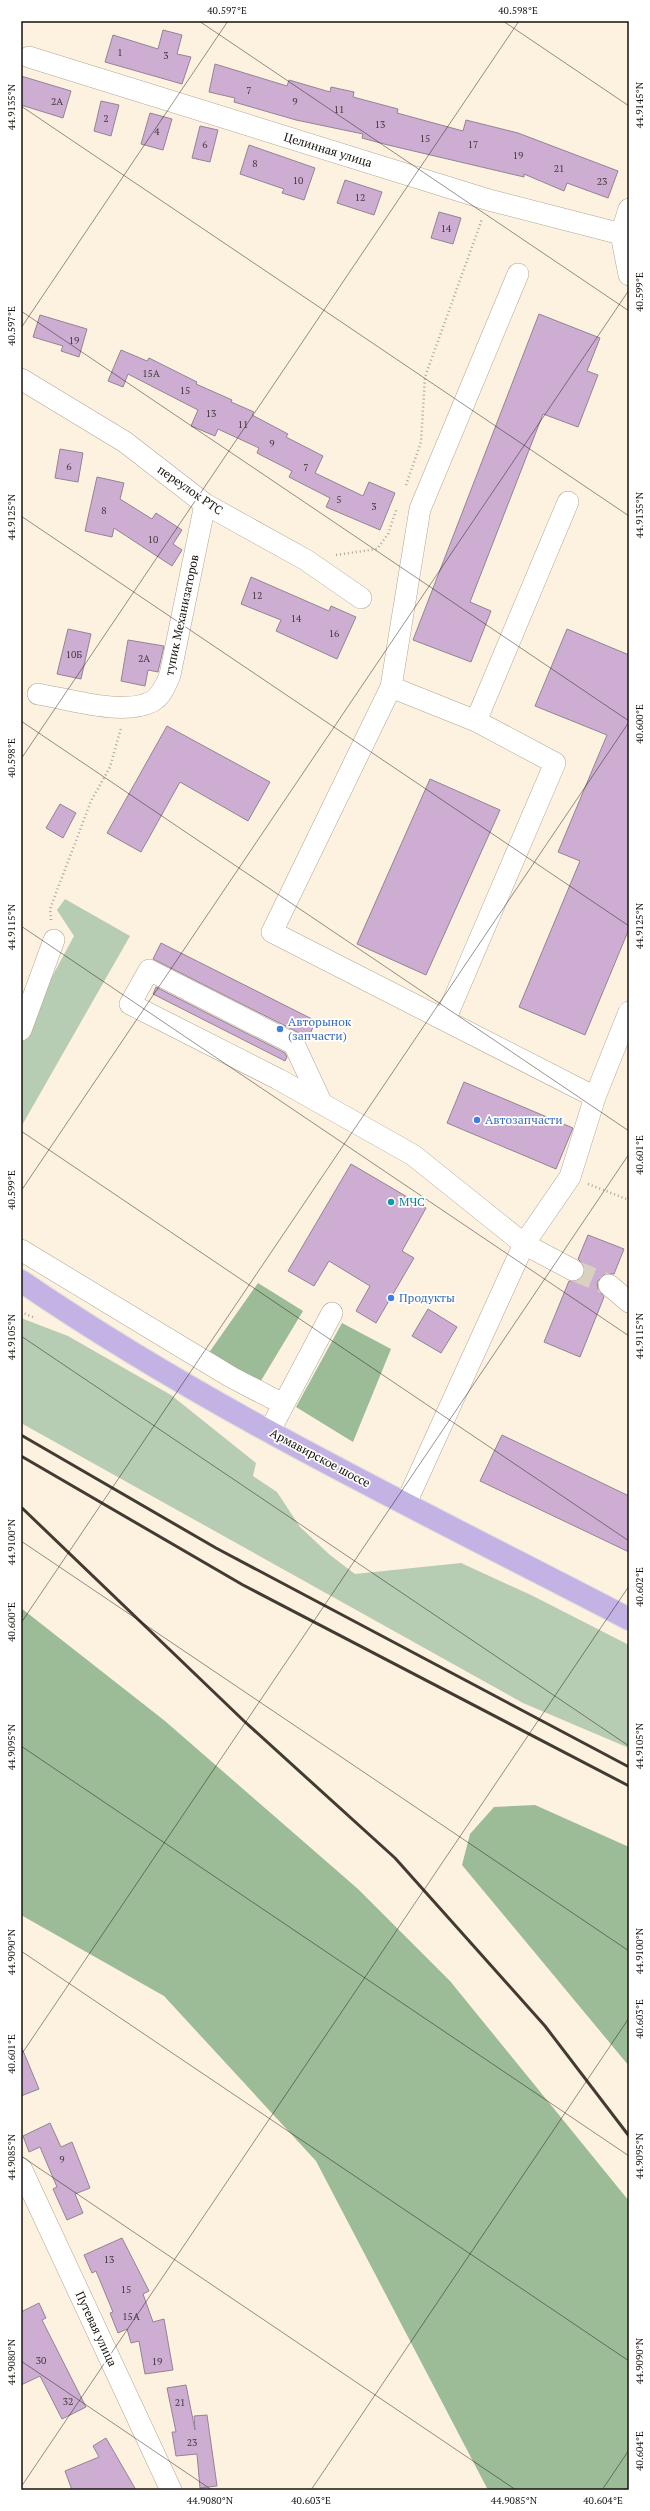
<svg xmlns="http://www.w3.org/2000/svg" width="650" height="2511" font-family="'PT Serif',serif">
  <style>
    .green { fill: #b6ccb3 }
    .forest { fill: #9cbb97 }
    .building { fill: #cdaed2; stroke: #928494 }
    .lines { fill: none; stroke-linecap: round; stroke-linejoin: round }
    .minor-tunnel { stroke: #dad0bf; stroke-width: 21; stroke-dasharray: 21 10; stroke-linecap: butt }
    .minor-casing { stroke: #b1a695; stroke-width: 22 }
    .major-casing { stroke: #dededd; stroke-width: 24 }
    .path { stroke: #aea596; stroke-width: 2.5; stroke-dasharray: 1 3; stroke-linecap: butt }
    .minor { stroke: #fff; stroke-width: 21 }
    .major { stroke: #c3b3e5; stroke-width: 22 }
    .rail { stroke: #413c33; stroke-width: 3 }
    .ticks { fill: none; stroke: #16120b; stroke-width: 1; stroke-opacity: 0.45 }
    .shop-dot { fill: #3f7fe0; stroke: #fff; stroke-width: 1.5 }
    .culture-dot { fill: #0f9aa8; stroke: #fff; stroke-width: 1.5 }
    .labels { text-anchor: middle; stroke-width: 3.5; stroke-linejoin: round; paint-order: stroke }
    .number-label { font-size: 10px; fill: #44393d }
    .street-label { font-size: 12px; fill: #16120b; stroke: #fff }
    .shop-label { font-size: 12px; fill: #366cbe; stroke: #fff; text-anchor: start }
    .culture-label { font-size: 12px; fill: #0d838f; stroke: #fff; text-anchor: start }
    .neatline { fill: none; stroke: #16120b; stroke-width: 1.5 }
    .ticks-label { font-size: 10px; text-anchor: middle; fill: #16120b }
  </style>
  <rect width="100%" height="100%" fill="#fdf1df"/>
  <path class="green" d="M 65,899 L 130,936 L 21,1127 L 21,1034 L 74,936 L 57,910 Z
    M 21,1318 L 68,1336 L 171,1395 L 256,1463 L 253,1476 L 277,1492 L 300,1527 L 330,1555 L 355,1574 L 461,1563 L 531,1595 L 629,1645 L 629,1748 L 523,1703 L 21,1423 Z"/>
  <path class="forest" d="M 258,1283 L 303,1311 L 259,1384 L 208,1354 Z
    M 342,1323 L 391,1349 L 353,1442 L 296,1407 Z
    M 21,1608 L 165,1721 L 358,1889 L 450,1981 L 629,2201 L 629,2490 L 488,2490 L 316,2161 L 164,1996 L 21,1915 Z
    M 535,1805 L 629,1847 L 629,2066 L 462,1865 L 470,1834 L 494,1807 Z"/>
  <path class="building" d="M 163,30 L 182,35 L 177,54 L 191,57 L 182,84 L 105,62 L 113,35 L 158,49 Z
    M 215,64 L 287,86 L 289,80 L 330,92 L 331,87 L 354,92 L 353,97 L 398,109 L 397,113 L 463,131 L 466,120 L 518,133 L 618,171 L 608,198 L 567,183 L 564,191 L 524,174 L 524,177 L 388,145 L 362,138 L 363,134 L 296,120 L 234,102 L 235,98 L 209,92 Z
    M 21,76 L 71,91 L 63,118 L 21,105 Z
    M 101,101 L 119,105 L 111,136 L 94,131 Z
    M 150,113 L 172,119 L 163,150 L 141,144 Z
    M 200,126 L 218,130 L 210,162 L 192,158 Z
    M 249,145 L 315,168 L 304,200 L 282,193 L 284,189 L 240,174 Z
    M 345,180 L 382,192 L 374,215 L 337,203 Z
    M 439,212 L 461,218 L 453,244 L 431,238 Z
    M 539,314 L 600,338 L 587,371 L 598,375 L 578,427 L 543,414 L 470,602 L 491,611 L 471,662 L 413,640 Z
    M 40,315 L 87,329 L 79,357 L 61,351 L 63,346 L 33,337 Z
    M 121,350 L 147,361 L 149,358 L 197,382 L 196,384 L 232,400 L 231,402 L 254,412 L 252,415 L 288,434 L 286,437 L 323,456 L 315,473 L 363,496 L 369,482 L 395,493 L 380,530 L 326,507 L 330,498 L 289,477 L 292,471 L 257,453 L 259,448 L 218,429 L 215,436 L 191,426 L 198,410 L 128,374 L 123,387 L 108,381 Z
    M 60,449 L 83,453 L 78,482 L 55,478 Z
    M 97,477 L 124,483 L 120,499 L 152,519 L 156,513 L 182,530 L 173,544 L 182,550 L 172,566 L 114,528 L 112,537 L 85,531 Z
    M 251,577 L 329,611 L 331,606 L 356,617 L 337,659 L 276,631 L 281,620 L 241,604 Z
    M 68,629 L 91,634 L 81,679 L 57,674 Z
    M 567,629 L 629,655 L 629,929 L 585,1035 L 519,1007 L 580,861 L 558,852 L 607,735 L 535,706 Z
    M 128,640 L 164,646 L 158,672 L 148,670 L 145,686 L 121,681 Z
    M 167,726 L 270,782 L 248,821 L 180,782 L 141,852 L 107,833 Z
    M 430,779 L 500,810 L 426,975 L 357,944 Z
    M 60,804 L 76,813 L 63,838 L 46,828 Z
    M 161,943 L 316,1021 L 307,1040 L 299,1033 L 153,959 Z
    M 156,987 L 285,1053 L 287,1057 L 285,1061 L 153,994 Z
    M 464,1082 L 573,1128 L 556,1169 L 447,1123 Z
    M 351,1164 L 426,1208 L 402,1251 L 414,1258 L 376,1323 L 356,1311 L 370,1286 L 329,1261 L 314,1286 L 288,1271 Z
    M 588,1235 L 624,1249 L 614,1274 L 605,1274 L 597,1282 L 598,1289 L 604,1297 L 580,1357 L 544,1342 L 569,1281 L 579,1280 L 584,1275 L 583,1264 L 578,1259 Z
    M 428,1309 L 457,1327 L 441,1353 L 412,1336 Z
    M 502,1435 L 629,1496 L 629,1552 L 480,1481 Z
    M 21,2046 L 39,2089 L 21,2096 Z
    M 50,2123 L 61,2147 L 72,2142 L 90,2188 L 75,2194 L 83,2213 L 67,2220 L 53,2189 L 57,2187 L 40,2147 L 29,2152 L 23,2136 Z
    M 122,2238 L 149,2291 L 143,2294 L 153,2322 L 164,2319 L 173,2370 L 145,2374 L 139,2341 L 131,2343 L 127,2329 L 118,2333 L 110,2313 L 113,2312 L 96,2271 L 92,2273 L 84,2255 Z
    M 39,2303 L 46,2318 L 42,2320 L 86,2407 L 62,2419 L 40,2376 L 21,2385 L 21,2312 Z
    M 186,2385 L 195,2430 L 194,2416 L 207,2415 L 217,2486 L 200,2488 L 197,2454 L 176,2456 L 172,2432 L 176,2432 L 167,2388 Z
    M 106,2438 L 136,2490 L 72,2490 L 65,2471 L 99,2457 L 93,2446 Z"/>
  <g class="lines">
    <path class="minor-tunnel" d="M 573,1270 L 609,1285"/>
    <g class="minor-casing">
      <path id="minor" d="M 29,57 L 489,200 L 629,236
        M 629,209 L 621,234 L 629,275
        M 21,379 L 125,442 L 205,504 L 306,560 L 361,598
        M 391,687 L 476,721 L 555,763 L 445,1020
        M 38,694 C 68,699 123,716 151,702 C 161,697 166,685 170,675 L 205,504
        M 476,721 L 568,502
        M 21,1030 L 54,940
        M 595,1097 L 629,1012
        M 322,1104 L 294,1044 L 149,970 L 130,1004 L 278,1079 L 413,1155 L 524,1244 L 573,1270
        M 21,1250 L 231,1377 L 283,1404
        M 609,1285 L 629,1302
        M 269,1432 L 332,1313
        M 406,1503 L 524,1244 L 570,1177 L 595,1097 L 272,932 L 391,687 L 420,509 L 518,274
        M 21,2168 L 171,2490"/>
    </g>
    <g class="major-casing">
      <path id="major" d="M 21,1281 C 212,1412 424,1512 629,1619"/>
    </g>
    <path class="path" d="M 406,485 L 421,442 L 425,377 L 482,219
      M 336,555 L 377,549 L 388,534 L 397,508
      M 51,920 L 50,909 L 91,801 L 110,767 L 121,728
      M 588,1184 L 629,1200
      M 21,1312 L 35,1318"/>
    <use href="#minor" class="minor"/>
    <use href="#major" class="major"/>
    <path class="rail" d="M 21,1435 L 216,1548 L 629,1767
      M 21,1456 L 243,1585 L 629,1786
      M 21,1507 L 244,1721 L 395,1858 L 545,2026 L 629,2136"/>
  </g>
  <path class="ticks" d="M 199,21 L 629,311M 503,21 L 629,106M 21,106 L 629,516M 21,311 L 629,721M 21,328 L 228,21M 21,516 L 629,926M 21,721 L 629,1131M 21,759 L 519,21M 21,926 L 629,1336M 21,1131 L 629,1541M 21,1191 L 629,290M 21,1336 L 629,1746M 21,1541 L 629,1951M 21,1623 L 629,722M 21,1746 L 629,2156M 21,1951 L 629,2361M 21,2055 L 629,1154M 21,2156 L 516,2490M 21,2361 L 212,2490M 21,2487 L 629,1586M 311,2490 L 629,2018M 602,2490 L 629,2450"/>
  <g class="shop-dot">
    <circle cx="280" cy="1029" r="4"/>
    <circle cx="477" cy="1120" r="4"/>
    <circle cx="391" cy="1298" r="4"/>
  </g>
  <circle class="culture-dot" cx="391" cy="1202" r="4"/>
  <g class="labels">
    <g class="number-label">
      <text x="120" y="56">1</text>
      <text x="166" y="59">3</text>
      <text x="249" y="94">7</text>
      <text x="57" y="105">2А</text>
      <text x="295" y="105">9</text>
      <text x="339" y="113">11</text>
      <text x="106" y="122">2</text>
      <text x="380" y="128">13</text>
      <text x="157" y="135">4</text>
      <text x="425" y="142">15</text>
      <text x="205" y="148">6</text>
      <text x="473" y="148">17</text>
      <text x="518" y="159">19</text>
      <text x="255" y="167">8</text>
      <text x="559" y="172">21</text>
      <text x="298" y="184">10</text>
      <text x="602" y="185">23</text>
      <text x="360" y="201">12</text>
      <text x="446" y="232">14</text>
      <text x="74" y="344">19</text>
      <text x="151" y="377">15А</text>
      <text x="185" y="394">15</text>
      <text x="211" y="417">13</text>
      <text x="243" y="428">11</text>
      <text x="272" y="447">9</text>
      <text x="69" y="470">6</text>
      <text x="306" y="471">7</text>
      <text x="339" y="503">5</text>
      <text x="374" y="510">3</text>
      <text x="104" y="514">8</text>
      <text x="153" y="543">10</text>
      <text x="257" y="599">12</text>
      <text x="296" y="622">14</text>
      <text x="334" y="637">16</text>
      <text x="74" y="658">10Б</text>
      <text x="144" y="662">2А</text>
      <text x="62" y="2163">9</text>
      <text x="109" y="2263">13</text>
      <text x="126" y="2293">15</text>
      <text x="131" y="2320">15А</text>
      <text x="41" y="2364">30</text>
      <text x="157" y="2365">19</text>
      <text x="68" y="2405">32</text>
      <text x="180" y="2406">21</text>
      <text x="192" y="2446">23</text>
    </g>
    <g class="street-label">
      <text transform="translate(328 150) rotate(17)" y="4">Целинная улица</text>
      <text transform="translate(190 490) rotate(35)" y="4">переулок РТС</text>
      <text transform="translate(182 615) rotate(-78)" y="4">тупик Механизаторов</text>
      <text transform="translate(320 1458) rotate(28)" y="4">Армавирское шоссе</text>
      <text transform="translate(96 2329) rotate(65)" y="4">Путевая улица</text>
    </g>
    <g class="shop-label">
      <text x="288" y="1026">Авторынок<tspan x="288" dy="14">(запчасти)</tspan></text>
      <text x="485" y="1124">Автозапчасти</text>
      <text x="399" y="1302">Продукты</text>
    </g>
    <g class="culture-label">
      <text x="399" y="1206">МЧС</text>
    </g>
  </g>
  <rect width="650" height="2511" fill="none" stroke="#ffffff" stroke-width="44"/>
  <rect x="22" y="22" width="606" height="2467" class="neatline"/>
  <g class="ticks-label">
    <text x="227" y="14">40.597°E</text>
    <text x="518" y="14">40.598°E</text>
    <text transform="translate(639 105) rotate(-90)" y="4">44.9145°N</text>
    <text transform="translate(11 107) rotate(-90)" y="4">44.9135°N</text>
    <text transform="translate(639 292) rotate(-90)" y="4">40.599°E</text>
    <text transform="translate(11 326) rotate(-90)" y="4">40.597°E</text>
    <text transform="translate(639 515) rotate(-90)" y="4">44.9135°N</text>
    <text transform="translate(11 517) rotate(-90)" y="4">44.9125°N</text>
    <text transform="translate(639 724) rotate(-90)" y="4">40.600°E</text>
    <text transform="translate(11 758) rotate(-90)" y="4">40.598°E</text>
    <text transform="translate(639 926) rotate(-90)" y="4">44.9125°N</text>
    <text transform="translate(11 927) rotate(-90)" y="4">44.9115°N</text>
    <text transform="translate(639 1155) rotate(-90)" y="4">40.601°E</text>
    <text transform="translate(11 1190) rotate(-90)" y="4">40.599°E</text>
    <text transform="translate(639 1336) rotate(-90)" y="4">44.9115°N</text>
    <text transform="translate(11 1337) rotate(-90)" y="4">44.9105°N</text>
    <text transform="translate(11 1542) rotate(-90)" y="4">44.9100°N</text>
    <text transform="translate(639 1587) rotate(-90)" y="4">40.602°E</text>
    <text transform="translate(11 1622) rotate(-90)" y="4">40.600°E</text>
    <text transform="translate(639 1746) rotate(-90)" y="4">44.9105°N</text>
    <text transform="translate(11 1747) rotate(-90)" y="4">44.9095°N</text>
    <text transform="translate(639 1951) rotate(-90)" y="4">44.9100°N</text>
    <text transform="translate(11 1952) rotate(-90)" y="4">44.9090°N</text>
    <text transform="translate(639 2019) rotate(-90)" y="4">40.603°E</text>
    <text transform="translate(11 2054) rotate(-90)" y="4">40.601°E</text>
    <text transform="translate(639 2156) rotate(-90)" y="4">44.9095°N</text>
    <text transform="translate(11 2157) rotate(-90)" y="4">44.9085°N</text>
    <text transform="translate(639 2361) rotate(-90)" y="4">44.9090°N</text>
    <text transform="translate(11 2362) rotate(-90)" y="4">44.9080°N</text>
    <text transform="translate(639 2451) rotate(-90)" y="4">40.604°E</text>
    <text x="210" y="2504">44.9080°N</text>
    <text x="311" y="2504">40.603°E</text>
    <text x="514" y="2504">44.9085°N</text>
    <text x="603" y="2504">40.604°E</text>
  </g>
</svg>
